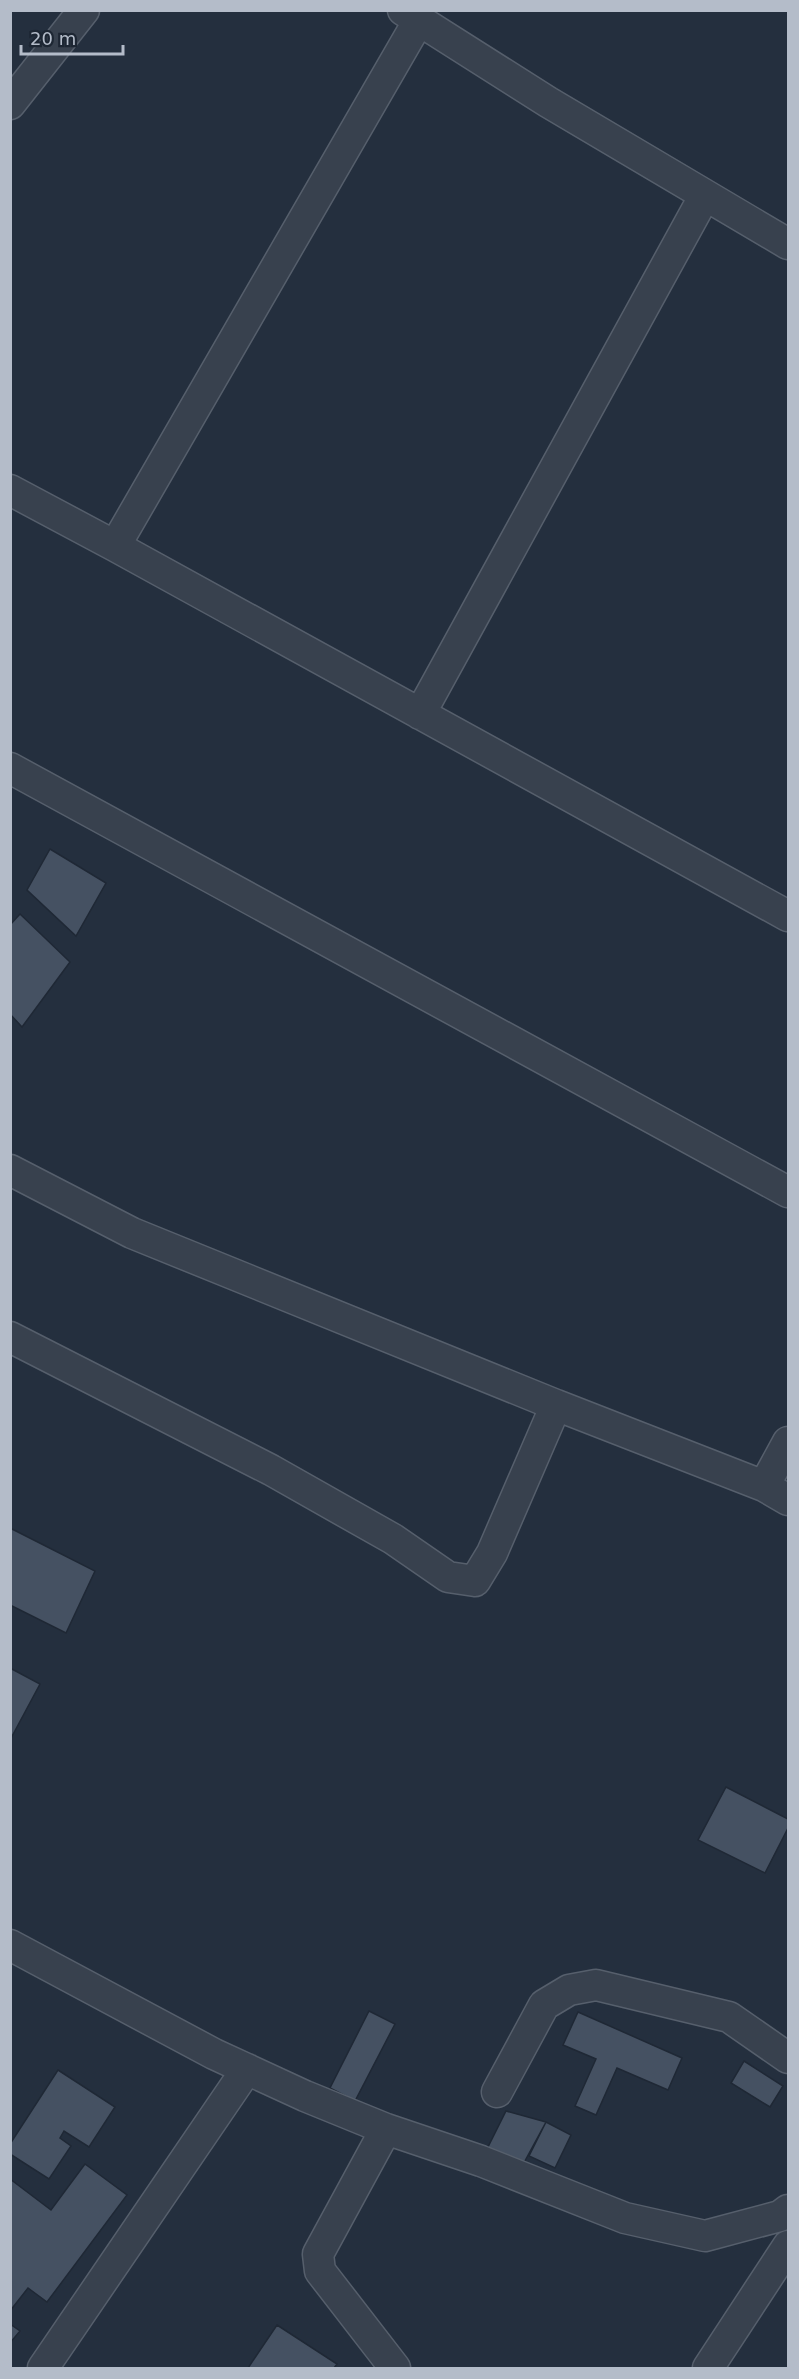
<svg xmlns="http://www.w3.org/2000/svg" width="799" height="2379" font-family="'DejaVu Sans',sans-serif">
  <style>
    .building { fill: #455162; stroke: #1f2835; stroke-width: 1.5 }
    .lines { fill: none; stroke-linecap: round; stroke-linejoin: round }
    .street-casing { stroke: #565f6c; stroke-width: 33 }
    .street { stroke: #38414e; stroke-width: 30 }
  </style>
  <rect width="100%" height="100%" fill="#242f3e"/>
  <path class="building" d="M 50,849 L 106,883 L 76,936 L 27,890 Z
    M 20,914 L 70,962 L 22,1027 L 10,1014 L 10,925 Z
    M 10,1528 L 95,1571 L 66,1633 L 10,1605 Z
    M 10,1668 L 40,1684 L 10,1740 Z
    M 726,1787 L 788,1819 L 788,1828 L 765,1873 L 698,1840 Z
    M 369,2011 L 395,2024 L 355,2101 L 330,2088 Z
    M 578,2012 L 682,2058 L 668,2090 L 617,2068 L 596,2115 L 575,2106 L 596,2059 L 563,2045 Z
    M 744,2061 L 783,2086 L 770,2107 L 731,2083 Z
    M 58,2070 L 115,2107 L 89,2147 L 64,2131 L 60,2138 L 71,2146 L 49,2179 L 10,2154 L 10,2144 Z
    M 506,2111 L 546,2122 L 520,2170 L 481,2161 Z
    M 546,2122 L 571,2135 L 555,2168 L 529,2156 Z
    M 85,2164 L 127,2195 L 47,2302 L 28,2288 L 10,2311 L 10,2179 L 51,2210 Z
    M 10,2324 L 20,2331 L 10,2343 Z
    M 277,2325 L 337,2364 L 334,2368 L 248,2368 Z"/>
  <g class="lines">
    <g class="street-casing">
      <path id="street" d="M 403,10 L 548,102 L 788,244
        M 10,104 L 84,10
        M 10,490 L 115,546 L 788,916
        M 115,546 L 419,20
        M 420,714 L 705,195
        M 10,768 L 788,1192
        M 10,1170 L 132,1233 L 556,1405
        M 10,1337 L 271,1470 L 393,1539 L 448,1577 L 475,1581 L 492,1553 L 556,1405 L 764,1486 L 788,1500
        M 764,1486 L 788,1442
        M 10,1945 L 214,2054 L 305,2096 L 386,2129 L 481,2161 L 625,2218 L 705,2236 L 780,2216 L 788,2210
        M 497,2092 L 544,2005 L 569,1990 L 596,1985 L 729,2017 L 788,2058
        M 386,2129 L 318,2254 L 320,2271 L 395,2368
        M 43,2368 L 247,2069
        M 708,2368 L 788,2246"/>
    </g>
    <use href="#street" class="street"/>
  </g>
  <rect width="799" height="2379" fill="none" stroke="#b4bcc9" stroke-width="24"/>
  <path d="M21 45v9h102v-9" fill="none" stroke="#b4bcc9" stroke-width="3"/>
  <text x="30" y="45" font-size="18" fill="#b4bcc9" stroke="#1d2633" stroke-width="4.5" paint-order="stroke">20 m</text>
</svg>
